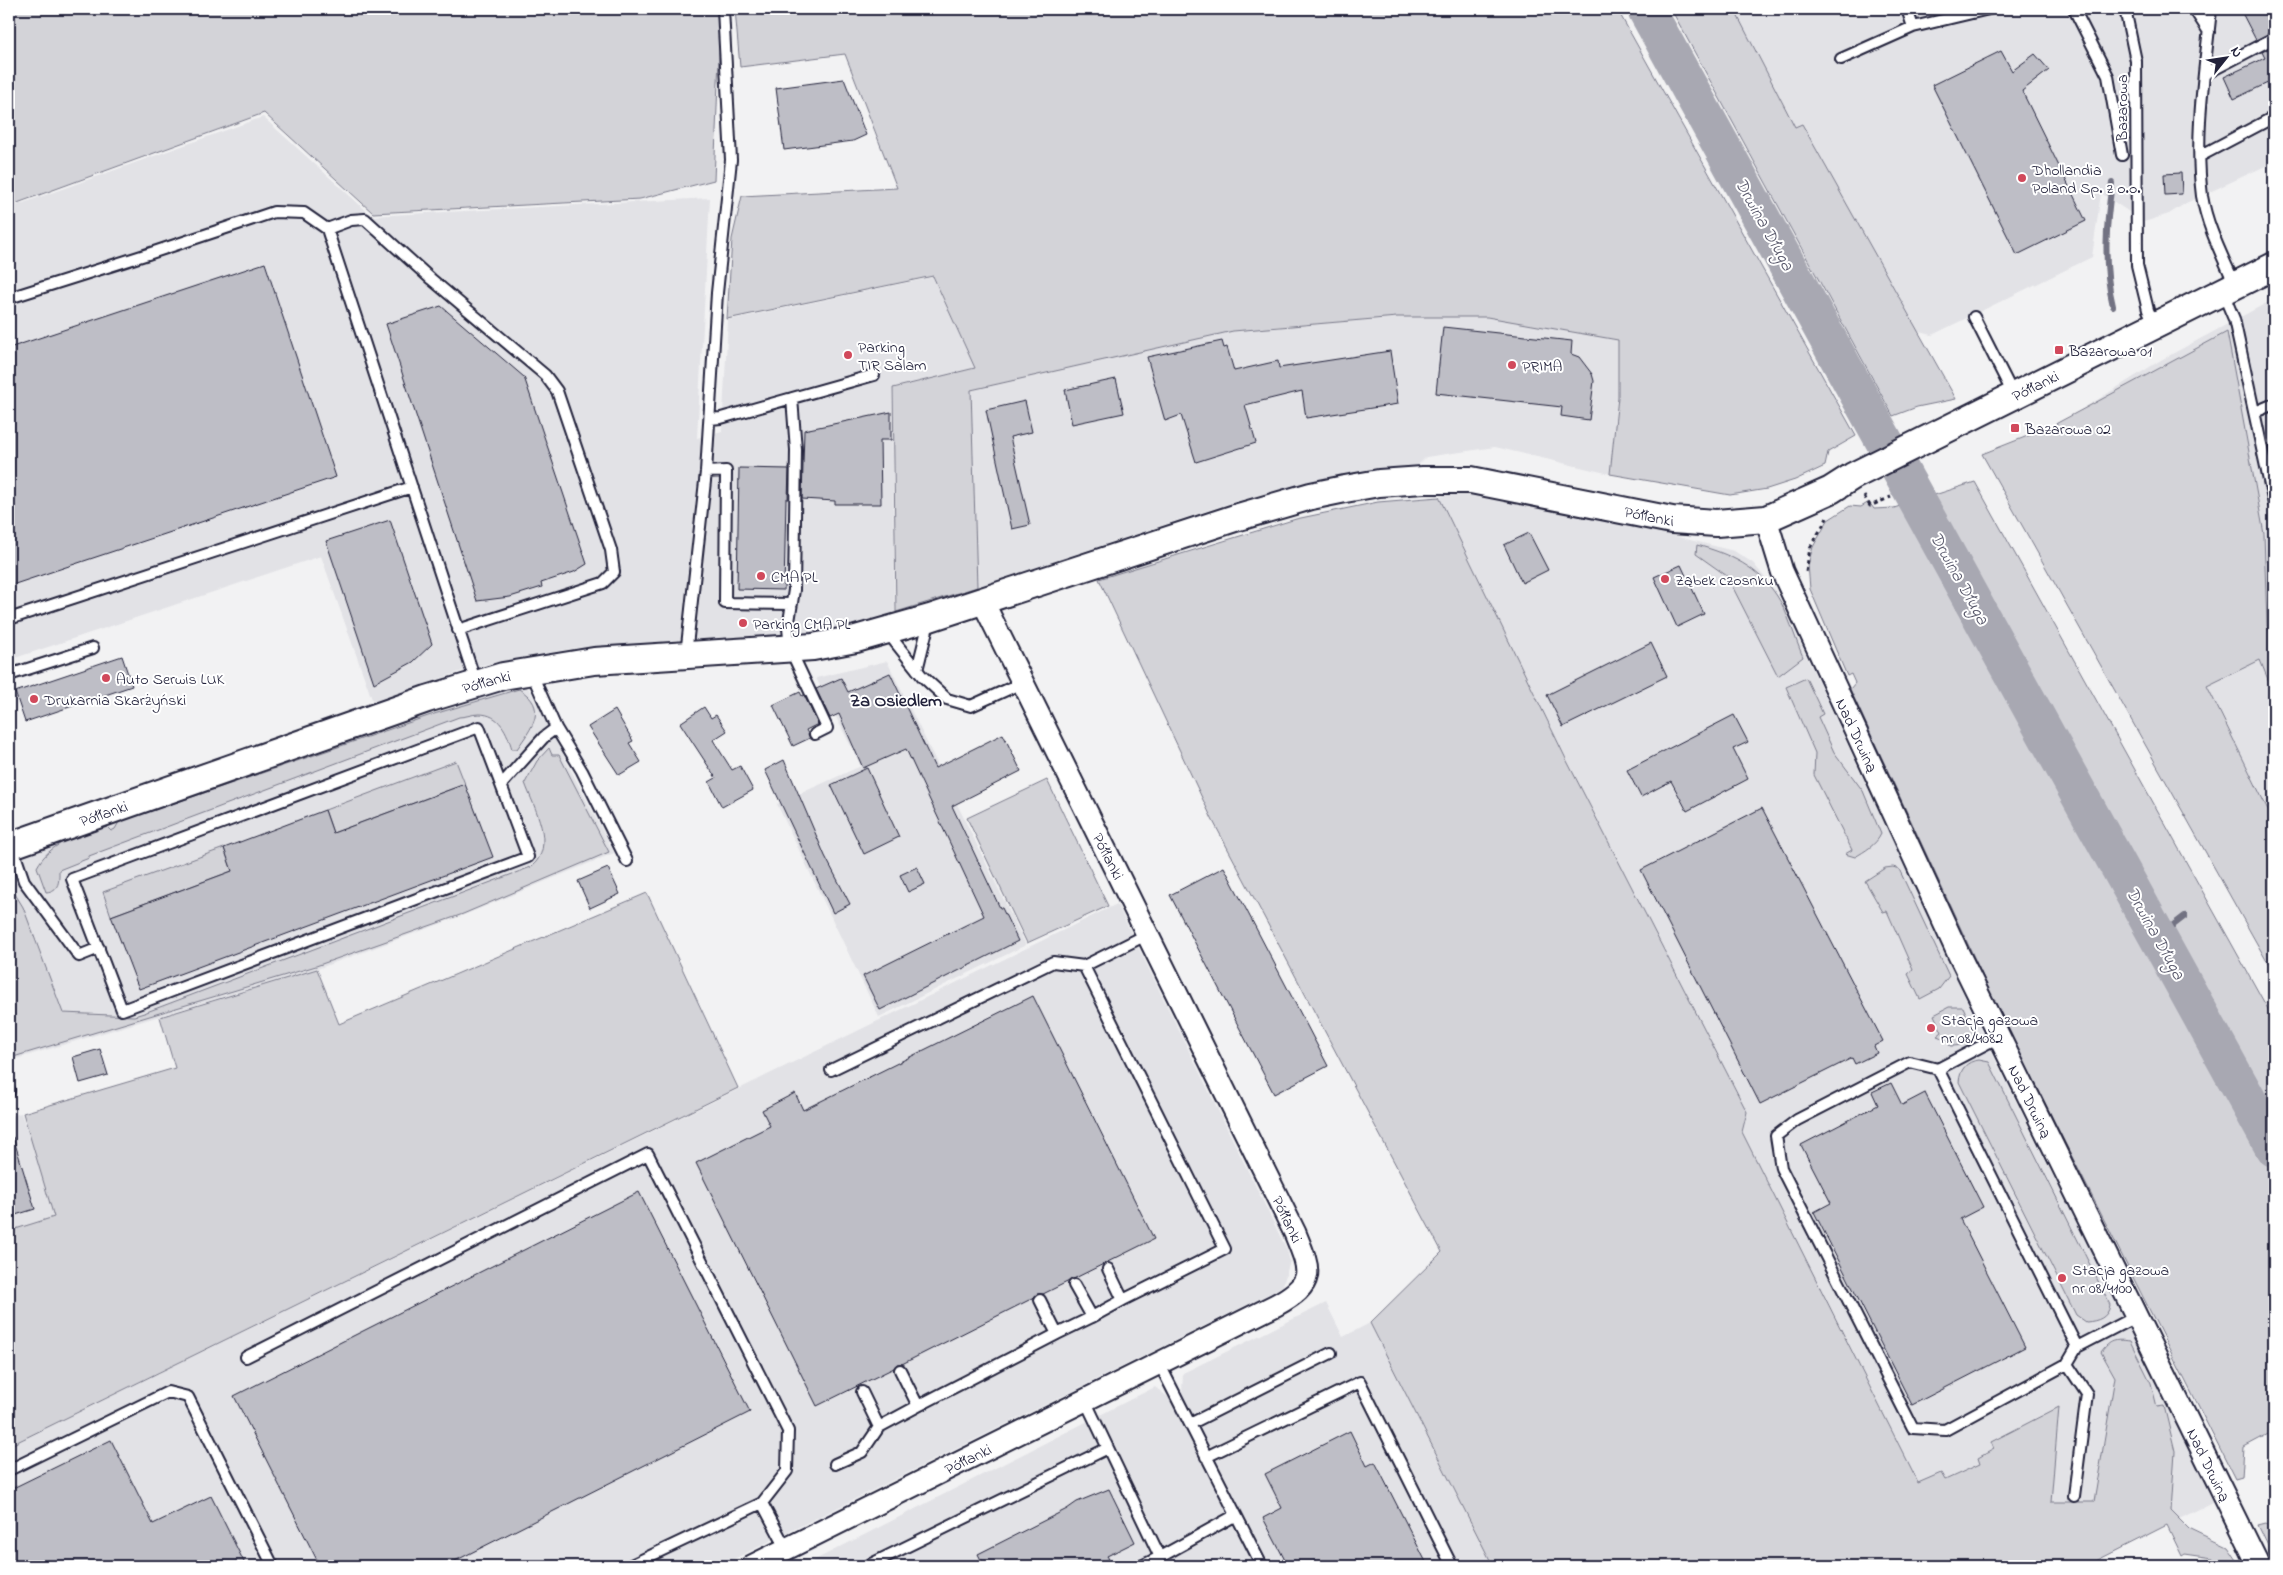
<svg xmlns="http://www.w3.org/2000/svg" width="2283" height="1575" font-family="'Indie Flower',sans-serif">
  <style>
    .built { fill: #e2e2e6 }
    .green { fill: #d3d3d8; stroke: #7a7a8a }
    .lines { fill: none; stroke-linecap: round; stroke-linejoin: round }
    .stream { stroke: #727282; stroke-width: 6 }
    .river { stroke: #a8a8b2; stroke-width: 38 }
    .building { fill: #bebec6; stroke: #22223b }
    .service-casing { stroke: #22223b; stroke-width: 14 }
    .minor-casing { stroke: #22223b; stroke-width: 25 }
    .tertiary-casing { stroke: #22223b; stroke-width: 30 }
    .path { stroke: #22223b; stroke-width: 3; stroke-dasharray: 4 4; stroke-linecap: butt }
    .service { stroke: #fff; stroke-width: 10 }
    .minor { stroke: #fff; stroke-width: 21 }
    .tertiary { stroke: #fff; stroke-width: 26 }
    .poi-dot { fill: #d1495b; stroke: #fff; stroke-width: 2 }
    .labels { text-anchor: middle; stroke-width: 4; stroke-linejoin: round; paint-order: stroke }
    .street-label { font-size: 16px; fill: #22223b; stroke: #fff }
    .poi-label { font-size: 16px; fill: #22223b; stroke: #fff; text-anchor: start }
    .water-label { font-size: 18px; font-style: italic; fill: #58586b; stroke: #fff }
    .neighbourhood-label { font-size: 18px; font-weight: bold; fill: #22223b; stroke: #fff }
  </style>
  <rect width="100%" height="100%" fill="#f2f2f3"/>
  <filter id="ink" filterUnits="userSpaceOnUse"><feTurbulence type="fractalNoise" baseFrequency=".02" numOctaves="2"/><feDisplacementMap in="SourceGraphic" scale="10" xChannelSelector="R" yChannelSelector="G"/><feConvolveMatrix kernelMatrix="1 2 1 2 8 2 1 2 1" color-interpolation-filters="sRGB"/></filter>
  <g filter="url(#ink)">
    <path class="built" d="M 1734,9 L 2274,9 L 2274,162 L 2186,203 L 2169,214 L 2144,222 L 2101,193 L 2092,257 L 1932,335 L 1916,331 L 1802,125 L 1795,128 Z
      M 263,117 L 372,216 L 710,198 L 697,438 L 722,431 L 728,320 L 933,277 L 975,368 L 892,388 L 895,614 L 806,635 L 576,648 L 477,666 L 373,702 L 321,556 L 9,660 L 9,208 Z
      M 2274,299 L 2274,822 L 2073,415 L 2161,360 Z
      M 1397,317 L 1487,317 L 1618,340 L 1618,397 L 1610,474 L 1495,447 L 1426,457 L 1416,467 L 1314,481 L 1230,503 L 977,587 L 971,390 L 1233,331 Z
      M 1469,488 L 1551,505 L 1734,551 L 1753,563 L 1777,593 L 1982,1033 L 2215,1501 L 2086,1566 L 1918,1483 L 1742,1132 L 1747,1112 L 1567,761 L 1439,497 Z
      M 887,661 L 1026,945 L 879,1017 L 777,804 L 861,766 L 816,678 Z
      M 527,685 L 614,853 L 464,915 L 317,969 L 9,1061 L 9,856 L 434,713 Z
      M 1117,904 L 1287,1250 L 1290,1261 L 1283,1285 L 1273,1292 L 720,1566 L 9,1566 L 9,1446 Z
      M 9,1113 L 10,1116 L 21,1113 L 39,1161 L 54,1217 L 9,1231 Z
      M 1326,1303 L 1343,1337 L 1370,1323 L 1493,1566 L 803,1566 L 1155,1387 L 1169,1398 L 1182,1392 L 1183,1373 Z"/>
    <path class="green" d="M 9,9 L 721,9 L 714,180 L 640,199 L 373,213 L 264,113 L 9,206 Z
      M 735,9 L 1617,9 L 1856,436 L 1828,452 L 1825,466 L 1795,480 L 1767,489 L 1730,495 L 1610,474 L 1618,397 L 1618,340 L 1487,317 L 1397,317 L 1233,331 L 971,390 L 977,587 L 896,612 L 893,388 L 975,368 L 933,276 L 727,319 L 732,239 L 742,196 L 897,188 L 845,54 L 740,67 Z
      M 1671,9 L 1734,9 L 1795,127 L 1802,124 L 1956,399 L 1917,407 L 1893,416 Z
      M 2227,332 L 2264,534 L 2267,626 L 2274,642 L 2274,694 L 2260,660 L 2207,686 L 2274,822 L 2274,974 L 1982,454 L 2048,428 Z
      M 1975,482 L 2274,1020 L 2274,1431 L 2244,1447 L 2242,1477 L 2235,1479 L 2004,1022 L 1850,689 L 1855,683 L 1851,674 L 1847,676 L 1810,589 L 1808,564 L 1813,547 L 1828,520 L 1850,506 L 1861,507 L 1869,502 L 1874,509 L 1894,508 Z
      M 1439,497 L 1567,761 L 1747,1112 L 1742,1132 L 1918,1483 L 1941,1473 L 1945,1480 L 1980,1464 L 1978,1458 L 1994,1449 L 1991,1442 L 2059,1407 L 2051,1502 L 2094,1502 L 2115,1377 L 2101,1352 C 2110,1340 2115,1339 2130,1341 L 2151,1383 L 2157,1407 L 2164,1406 L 2175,1451 L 2171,1511 L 2188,1528 L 2228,1547 L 2241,1566 L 2218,1566 L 2213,1558 L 2185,1554 L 2182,1556 L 2167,1525 L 2086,1566 L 1493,1566 L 1370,1323 L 1442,1252 L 1212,819 L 1099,579 L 1296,519 L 1378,502 Z
      M 1697,545 C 1730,554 1758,567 1777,596 C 1788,612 1795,639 1803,657 L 1778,676 L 1727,576 L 1696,554 Z
      M 1806,678 L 1823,714 L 1818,717 L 1834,752 L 1863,791 L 1881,834 C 1876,845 1865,851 1855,857 L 1845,854 L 1852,850 L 1814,775 L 1815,753 L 1786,687 Z
      M 519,689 C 549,708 532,727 517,749 L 512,749 C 507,732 500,714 479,714 C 472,714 466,717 459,717 L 89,856 L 89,858 L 59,870 C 59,880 60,891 46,892 L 37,867 C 51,841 80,835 106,826 L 111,831 L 115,829 L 119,822 L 434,714 Z
      M 549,748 L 552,755 L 559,755 L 609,852 L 463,914 L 316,966 L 10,1058 L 9,884 L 23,907 L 63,1013 L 134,1016 L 144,1013 L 531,867 C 557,846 534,808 525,783 L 537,761 Z
      M 456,761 L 465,784 L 333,833 L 325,810 Z
      M 1047,780 L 1108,906 L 1027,943 L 967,818 Z
      M 224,848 L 232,871 L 111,916 L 103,892 Z
      M 1893,867 L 1899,869 L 1949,976 L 1939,989 L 1920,999 L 1908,974 L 1913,970 L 1887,911 L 1883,912 L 1865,881 L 1885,868 Z
      M 647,893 L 738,1088 L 9,1446 L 9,1231 L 54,1217 L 23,1113 L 175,1068 L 160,1017 L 317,969 L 339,1024 Z
      M 1949,1007 L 1963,1007 L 1975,1033 C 1970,1044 1962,1046 1950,1046 L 1947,1040 L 1937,1036 L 1942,1032 L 1934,1015 Z
      M 1979,1060 L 1989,1062 L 2110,1305 C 2108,1318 2098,1321 2086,1322 L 2076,1315 L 1959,1082 C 1960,1070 1966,1061 1979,1060 Z
      M 2266,1523 L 2274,1528 L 2274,1558 L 2258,1525 Z"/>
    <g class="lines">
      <path class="stream" d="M 2112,183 C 2106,225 2103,264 2113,306
        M 2160,940 L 2172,926 L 2185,916"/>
      <path class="river" d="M 1646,9 L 2274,1148"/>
    </g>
    <path class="building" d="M 2240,9 L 2274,9 L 2274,31 L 2256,40 Z
      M 2274,46 L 2274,80 L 2234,99 L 2224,77 L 2265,58 L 2262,52 Z
      M 2001,51 L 2012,71 L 2035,54 L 2049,70 L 2022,91 L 2086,221 L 2017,255 L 1932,85 Z
      M 844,79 L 866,135 L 853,141 L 784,150 L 776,88 Z
      M 2181,173 L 2182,194 L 2165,195 L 2164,174 Z
      M 265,263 L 336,477 L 9,586 L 9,348 Z
      M 441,306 L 524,377 L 587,564 L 574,572 L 541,583 L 542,587 L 510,597 L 477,601 L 386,324 Z
      M 1443,327 L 1572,341 L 1571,354 L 1579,357 L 1592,374 L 1594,381 L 1589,420 L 1561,416 L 1562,407 L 1436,393 Z
      M 1222,341 L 1224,348 L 1227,347 L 1234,371 L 1278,361 L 1279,368 L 1390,351 L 1398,404 L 1306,418 L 1302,391 L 1245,405 L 1256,443 L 1196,462 L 1181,415 L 1165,421 L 1147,357 Z
      M 1116,379 L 1124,413 L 1072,424 L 1065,390 Z
      M 1025,401 L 1032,432 L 1010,437 L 1030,525 L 1012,529 L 986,410 Z
      M 891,412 L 891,440 L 880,440 L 881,504 L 835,504 L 835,501 L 802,499 L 804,430 Z
      M 739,468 L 789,469 L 788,499 L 786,499 L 784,590 L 737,589 Z
      M 390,520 L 432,644 L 413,662 L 374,683 L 326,541 Z
      M 1529,533 L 1548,570 L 1522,583 L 1504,545 Z
      M 1681,565 L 1704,614 L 1677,627 L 1654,577 Z
      M 1651,643 L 1667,676 L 1563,727 L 1547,695 Z
      M 122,656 L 132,686 L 25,722 L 15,692 Z
      M 890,673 L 935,768 L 1003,734 L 1021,771 L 952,806 L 1000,908 L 1002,908 L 1018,941 L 880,1010 L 863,976 L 984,916 L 906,749 L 863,768 L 839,714 L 830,718 L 816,689 L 841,678 L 848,692 Z
      M 800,692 L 802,696 L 804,695 L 818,724 L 806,730 L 810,738 L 793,746 L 773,705 Z
      M 704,707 L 711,718 L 716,715 L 727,731 L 713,740 L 732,770 L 740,766 L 753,790 L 722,807 L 709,782 L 716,778 L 680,723 Z
      M 615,710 L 633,741 L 629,743 L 641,762 L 619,775 L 588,727 Z
      M 1734,715 L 1748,742 L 1733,749 L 1748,779 L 1687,811 L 1671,781 L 1641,797 L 1627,770 Z
      M 784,760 L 825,856 L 850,904 L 833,913 L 765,770 Z
      M 867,768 L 899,837 L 864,854 L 831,785 Z
      M 465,784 L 493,857 L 139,989 L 111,916 L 232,871 L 224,848 L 325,810 L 333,833 Z
      M 1762,808 L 1883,1041 L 1874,1046 L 1877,1053 L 1855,1064 L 1852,1058 L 1760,1104 L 1641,870 Z
      M 917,867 L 925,884 L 908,892 L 900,875 Z
      M 1224,867 L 1328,1066 L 1274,1094 L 1170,895 Z
      M 608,868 L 620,894 L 590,908 L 578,881 Z
      M 1033,996 L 1154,1239 L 1043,1294 L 1037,1294 L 1033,1298 L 902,1364 L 897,1364 L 894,1368 L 817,1406 L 696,1163 L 770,1126 L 762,1110 L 795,1093 L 803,1110 Z
      M 100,1049 L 108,1075 L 80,1083 L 73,1057 Z
      M 1891,1083 L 1902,1105 L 1925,1093 L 1983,1207 L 1960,1219 L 2025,1347 L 1912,1405 L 1814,1212 L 1831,1203 L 1801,1145 L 1878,1105 L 1872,1092 Z
      M 13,1137 L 35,1209 L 12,1216 L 9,1204 L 9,1138 Z
      M 639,1192 L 750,1412 L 445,1566 L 320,1566 L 234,1396 Z
      M 1350,1431 L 1367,1466 L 1375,1462 L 1428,1566 L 1288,1566 L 1263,1518 L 1282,1508 L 1265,1474 Z
      M 111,1440 L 153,1524 L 211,1496 L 246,1566 L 9,1566 L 9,1490 Z
      M 1109,1489 L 1135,1542 L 1107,1556 L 1109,1559 L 1095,1566 L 984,1566 L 978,1554 L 1067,1509 L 1077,1502 Z"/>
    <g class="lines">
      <g class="service-casing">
        <path id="service" d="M 1907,9 L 1913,27 L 1989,9
          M 2074,9 L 2108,76 L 2122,155
          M 2125,9 L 2136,61 L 2137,265 L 2148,310 L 2155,325
          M 2194,9 L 2209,32
          M 2211,9 C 2205,71 2194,133 2202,196 C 2207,227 2223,257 2235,285
          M 1841,59 L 1913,27
          M 2205,74 L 2274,38
          M 2200,156 L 2274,117
          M 327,229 L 351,220 L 365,219 L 431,279 L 545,375 L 557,391 L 611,550 L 614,572 L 603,583 L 458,630
          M 2223,293 L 2234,319 L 2274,504
          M 9,298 L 148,254 L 274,212 L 304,213 L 327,229 L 476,683
          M 1974,317 L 2014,396
          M 792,398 L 796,450 L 794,590 L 788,628 L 790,649 L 827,728 L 815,734
          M 2255,412 L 2274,404
          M 710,419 L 721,418 L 874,375
          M 706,472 L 726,471 L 725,603 L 792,604
          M 9,619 L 412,487
          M 887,632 L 922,676 L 947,699 L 971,706 L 1024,682
          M 686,655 L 706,472 L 717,293 L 731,160 L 723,9
          M 917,670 L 929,622
          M 531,672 L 556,728 L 582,771 L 627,861
          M 9,675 L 93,648
          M 501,785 L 479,727 L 72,879 L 122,1010 L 528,857 L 501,785 L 544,737 L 556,728
          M 12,846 L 24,881 L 79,956 L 99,948
          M 1084,966 L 1225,1249 L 1123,1300 L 1108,1269
          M 1999,1037 L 1938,1069 L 1910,1062 L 1797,1120 L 1776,1136 L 1781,1168 L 1913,1428 L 1945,1430 L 2067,1364 L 2077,1347 L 2137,1316
          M 1938,1069 L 2077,1347
          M 831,1070 L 1053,962 L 1084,966 L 1148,934
          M 9,1089 L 9,1092
          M 1074,1285 L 1092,1317 L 1123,1300
          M 1040,1300 L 1057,1334 L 1092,1317
          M 246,1357 L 648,1154 L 788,1431 L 787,1471 L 762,1503
          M 1159,1363 L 1262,1566
          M 2067,1364 L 2087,1394 L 2074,1496
          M 900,1370 L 918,1406 L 1057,1334
          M 862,1392 L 879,1427 L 918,1406
          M 1085,1400 L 1160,1557 L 1236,1515
          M 1190,1424 L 1331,1353
          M 1206,1457 L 1360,1382 L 1452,1566
          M 835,1464 L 862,1452 L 879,1427
          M 9,1470 L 168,1392 L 188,1397 L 273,1566
          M 629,1566 L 762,1503 L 787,1550
          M 867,1566 L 1106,1449
          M 1141,1566 L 1160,1557 L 1158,1566"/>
      </g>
      <g class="minor-casing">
        <g id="minor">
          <path id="s1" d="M 1766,519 L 1782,571 L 1958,953 L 2259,1566"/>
          <path id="s2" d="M 752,1566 L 1276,1305 C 1316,1283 1311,1272 1295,1233 L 982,600"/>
        </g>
      </g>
      <g class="tertiary-casing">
        <g id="tertiary">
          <path id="s3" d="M 9,846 L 427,699 L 503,676 L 594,661 L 813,647 L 856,639 L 930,618 L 1235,518 L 1311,496 L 1345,489 L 1379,483 L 1423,480 L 1471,480 L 1672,520 L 1716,523 L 1766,519 L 1831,490 L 1853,476 L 2274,266"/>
        </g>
      </g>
      <path class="path" d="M 1864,496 L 1870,506 L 1891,497
        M 1806,572 L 1810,548 L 1827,518"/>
      <use href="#service" class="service"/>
      <use href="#minor" class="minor"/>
      <use href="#tertiary" class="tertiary"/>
    </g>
  </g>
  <g class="poi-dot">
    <circle cx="2022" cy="178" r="5"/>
    <rect x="2054" y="345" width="10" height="10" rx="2.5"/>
    <circle cx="848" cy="355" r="5"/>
    <circle cx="1512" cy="365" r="5"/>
    <rect x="2010" y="423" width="10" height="10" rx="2.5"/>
    <circle cx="761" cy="576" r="5"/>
    <circle cx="1665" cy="579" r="5"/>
    <circle cx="743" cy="623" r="5"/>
    <circle cx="106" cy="678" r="5"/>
    <circle cx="34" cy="699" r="5"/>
    <circle cx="1931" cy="1028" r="5"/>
    <circle cx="2062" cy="1278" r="5"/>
  </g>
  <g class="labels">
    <g class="street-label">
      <text transform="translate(2121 108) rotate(-90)" y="6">Bazarowa</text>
      <text dy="6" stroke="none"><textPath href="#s3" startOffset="2116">Półłanki</textPath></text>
      <text dy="6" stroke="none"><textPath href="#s3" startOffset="1698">Półłanki</textPath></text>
      <text dy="6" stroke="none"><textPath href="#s3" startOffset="505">Półłanki</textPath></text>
      <text dy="6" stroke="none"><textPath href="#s1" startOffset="235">Nad Drwiną</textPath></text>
      <text dy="6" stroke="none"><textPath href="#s3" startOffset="100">Półłanki</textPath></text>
      <text transform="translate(1109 856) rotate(63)" y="6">Półłanki</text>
      <text dy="6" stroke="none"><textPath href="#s1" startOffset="640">Nad Drwiną</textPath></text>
      <text transform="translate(1288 1219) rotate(64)" y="6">Półłanki</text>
      <text dy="6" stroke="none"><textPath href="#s2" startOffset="241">Półłanki</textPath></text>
      <text dy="6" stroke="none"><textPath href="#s1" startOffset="1045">Nad Drwiną</textPath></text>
    </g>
    <g class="poi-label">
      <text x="2032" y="175">Dhollandia<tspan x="2032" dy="18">Poland Sp. z o.o.</tspan></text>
      <text x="858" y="352">Parking<tspan x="858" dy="18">TIR Salam</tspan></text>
      <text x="2069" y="356">Bazarowa 01</text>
      <text x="1522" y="371">PRIMA</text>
      <text x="2025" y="434">Bazarowa 02</text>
      <text x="771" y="582">CMA PL</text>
      <text x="1675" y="585">Ząbek czosnku</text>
      <text x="753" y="629">Parking CMA PL</text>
      <text x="116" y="684">Auto Serwis LUK</text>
      <text x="44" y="705">Drukarnia Skarżyński</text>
      <text x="1941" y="1025">Stacja gazowa<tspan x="1941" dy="18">nr 08/4082</tspan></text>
      <text x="2072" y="1275">Stacja gazowa<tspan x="2072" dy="18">nr 08/4100</tspan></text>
    </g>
    <g class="water-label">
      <text transform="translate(1765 224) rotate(61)" y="6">Drwina Długa</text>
      <text transform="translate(1960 578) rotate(61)" y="6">Drwina Długa</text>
      <text transform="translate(2156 933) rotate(61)" y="6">Drwina Długa</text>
    </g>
    <g class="neighbourhood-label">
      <text x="896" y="706">Za Osiedlem</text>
    </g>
  </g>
  <rect width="2283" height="1575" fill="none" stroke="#fff" stroke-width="30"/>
  <rect x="15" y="15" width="2253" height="1545" fill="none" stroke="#22223b" stroke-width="2" filter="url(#ink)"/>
  <g transform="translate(2226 58) rotate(60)" stroke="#ffffff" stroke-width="4" paint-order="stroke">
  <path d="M0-4L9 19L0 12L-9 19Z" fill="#22223b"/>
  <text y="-8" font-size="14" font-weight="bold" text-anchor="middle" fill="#22223b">N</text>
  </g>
</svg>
